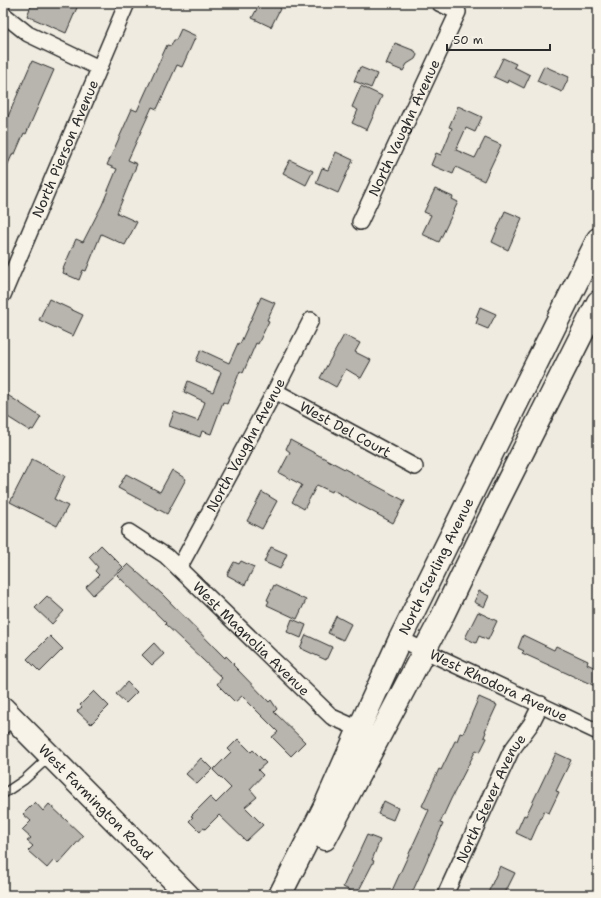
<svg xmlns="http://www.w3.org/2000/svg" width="601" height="898" font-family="'Shantell Sans',sans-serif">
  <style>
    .building { fill: #b8b5ae; stroke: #2b2b2b }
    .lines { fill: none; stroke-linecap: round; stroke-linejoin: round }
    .lane-casing { stroke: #2b2b2b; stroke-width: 11 }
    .street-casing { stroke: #2b2b2b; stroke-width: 18 }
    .secondary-casing { stroke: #2b2b2b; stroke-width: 25 }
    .lane { stroke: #f7f3e8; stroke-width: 8 }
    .street { stroke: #f7f3e8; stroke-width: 15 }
    .secondary { stroke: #f7f3e8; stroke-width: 22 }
    .labels { text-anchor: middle; stroke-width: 4; stroke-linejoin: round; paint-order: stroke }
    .street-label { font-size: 14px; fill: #2b2b2b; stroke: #f7f3e8 }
  </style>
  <rect width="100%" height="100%" fill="#efebe0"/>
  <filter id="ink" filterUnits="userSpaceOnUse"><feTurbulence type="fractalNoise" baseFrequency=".025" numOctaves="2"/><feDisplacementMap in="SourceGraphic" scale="8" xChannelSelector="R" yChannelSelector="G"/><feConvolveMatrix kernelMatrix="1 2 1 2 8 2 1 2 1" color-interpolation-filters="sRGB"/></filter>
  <g filter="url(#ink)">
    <path class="building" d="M 32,3 L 79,3 L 66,33 L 27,16 Z
      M 260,3 L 283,3 L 271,27 L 252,18 Z
      M 181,29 L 196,36 L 182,67 L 177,65 L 157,109 L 152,107 L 128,160 L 137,164 L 117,213 L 137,222 L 125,245 L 101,234 L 86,271 L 83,270 L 79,280 L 63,273 L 64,269 L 63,269 L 76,239 L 83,242 L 102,205 L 114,176 L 117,169 L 107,165 L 132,109 L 137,111 L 167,45 L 171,46 L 174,40 L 176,40 Z
      M 395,43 L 415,51 L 417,55 L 415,59 L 407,64 L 403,71 L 386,64 Z
      M 503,58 L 516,64 L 514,67 L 530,75 L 524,88 L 508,80 L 507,83 L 494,77 Z
      M 32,61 L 54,70 L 26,134 L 24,133 L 15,154 L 13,153 L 3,175 L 3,128 Z
      M 544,66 L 569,77 L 562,92 L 537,81 Z
      M 360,67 L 377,74 L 371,88 L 354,81 Z
      M 361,86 L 382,96 L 367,130 L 352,123 L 358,110 L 352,107 Z
      M 458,106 L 482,117 L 475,132 L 466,128 L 456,150 L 475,158 L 485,138 L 501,145 L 484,181 L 456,167 L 453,174 L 431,165 L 436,153 L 441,155 L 452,128 L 449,127 Z
      M 336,152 L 353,160 L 338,193 L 316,183 L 322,168 L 328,170 Z
      M 290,160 L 313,171 L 306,185 L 283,173 Z
      M 435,189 L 453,197 L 452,199 L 458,202 L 439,242 L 422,234 L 431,215 L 424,212 Z
      M 505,211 L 522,218 L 508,250 L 492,242 Z
      M 261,297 L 275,303 L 267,320 L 269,321 L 258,344 L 256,343 L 243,373 L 240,371 L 227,404 L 223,402 L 211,434 L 202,431 L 200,437 L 169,426 L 174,412 L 198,421 L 205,402 L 184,392 L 188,381 L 213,392 L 221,372 L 196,361 L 201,350 L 229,363 L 238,343 L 240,344 Z
      M 49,299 L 83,315 L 73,336 L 39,320 Z
      M 480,307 L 496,314 L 488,329 L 476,324 L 478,318 L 476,317 Z
      M 344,335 L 360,343 L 355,352 L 371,360 L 361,378 L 346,369 L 336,387 L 320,378 Z
      M 3,392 L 41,417 L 33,430 L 31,429 L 30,431 L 3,414 Z
      M 290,440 L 405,501 L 393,523 L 333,490 L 332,492 L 317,485 L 304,509 L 292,502 L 302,485 L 279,473 L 290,452 L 286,449 Z
      M 32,459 L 65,476 L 54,499 L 68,506 L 57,526 L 10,502 Z
      M 172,470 L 186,479 L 167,514 L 118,488 L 126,474 L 160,492 Z
      M 262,492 L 277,501 L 262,529 L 247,521 Z
      M 101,545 L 123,567 L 93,595 L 86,587 L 99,575 L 95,571 L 98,567 L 89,557 Z
      M 271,547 L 287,554 L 280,569 L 264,562 Z
      M 241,561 L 254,567 L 245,585 L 227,575 L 234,562 L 239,564 Z
      M 128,564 L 162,594 L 221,654 L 225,658 L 226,656 L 234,664 L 233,665 L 238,670 L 269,702 L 271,700 L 277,709 L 274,712 L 305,742 L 291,756 L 272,737 L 278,732 L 242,696 L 235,702 L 217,684 L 222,678 L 165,624 L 166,623 L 117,575 Z
      M 274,585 L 306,600 L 297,619 L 267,605 L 269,601 L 267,600 Z
      M 479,591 L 489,596 L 484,607 L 474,602 Z
      M 47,596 L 64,611 L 52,624 L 35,608 Z
      M 478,612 L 497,621 L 488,640 L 479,636 L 476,643 L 465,638 Z
      M 336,616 L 351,624 L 343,640 L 328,633 Z
      M 292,619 L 306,625 L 301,638 L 287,632 Z
      M 306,635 L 332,647 L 326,660 L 300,648 Z
      M 523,635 L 554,650 L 556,646 L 588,661 L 587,664 L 598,669 L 598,679 L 595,686 L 522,653 L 524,651 L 518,648 Z
      M 50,636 L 63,649 L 40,672 L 27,659 Z
      M 154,643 L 164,654 L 152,665 L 142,655 Z
      M 127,682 L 137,692 L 126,703 L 116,694 Z
      M 94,691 L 109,706 L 91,724 L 77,711 L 82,707 L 80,705 Z
      M 479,697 L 497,705 L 485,731 L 486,732 L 484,737 L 487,738 L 480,752 L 476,750 L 451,799 L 440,823 L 443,824 L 435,842 L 411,895 L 390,895 L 429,810 L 422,806 L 439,769 L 441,770 L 455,741 L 457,741 L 460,733 L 463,734 Z
      M 238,739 L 251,752 L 253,750 L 266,763 L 258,770 L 263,775 L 250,789 L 257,797 L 245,807 L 263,825 L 246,841 L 219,815 L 205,829 L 203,828 L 200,832 L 189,821 L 193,817 L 191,816 L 210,797 L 216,803 L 231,788 L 213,770 L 231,752 L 228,749 Z
      M 556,753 L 571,760 L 556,791 L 559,792 L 549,813 L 544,811 L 531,840 L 516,833 L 524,815 L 526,816 Z
      M 201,758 L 212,769 L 197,784 L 186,774 Z
      M 384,801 L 398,808 L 393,820 L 378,814 Z
      M 35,802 L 43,811 L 49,804 L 83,836 L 58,864 L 54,860 L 47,868 L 28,851 L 33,846 L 27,841 L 31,838 L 22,830 L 31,821 L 23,814 Z
      M 367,835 L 380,840 L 372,860 L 374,861 L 357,894 L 343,887 Z
      M 500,866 L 515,873 L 504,895 L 487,895 Z"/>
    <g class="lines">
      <g class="lane-casing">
        <path id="lane" d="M 3,731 L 13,720
          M 3,794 L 24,780 L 49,757"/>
      </g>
      <g class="street-casing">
        <g id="street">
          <path d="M 3,14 L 28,34 L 99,68"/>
          <path id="s1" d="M 360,222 L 458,12 L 439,3"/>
          <path id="s2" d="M 3,295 L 127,3"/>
          <path id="s3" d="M 275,391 L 415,467"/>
          <path id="s4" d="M 129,532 L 166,556 L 332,717 L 368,733"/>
          <path id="s5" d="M 179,568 L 275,391 L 311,320"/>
          <path id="s6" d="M 400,639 L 598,732"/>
          <path id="s7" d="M 445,895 L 511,751 L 531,724 L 541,704"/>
        </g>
      </g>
      <g class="secondary-casing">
        <g id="secondary">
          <path id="s8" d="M 3,708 L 188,895"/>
          <path d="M 325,839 L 441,619 L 497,503 L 598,302"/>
          <path id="s9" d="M 280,895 L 325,806 L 359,729 L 400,639 L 598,239"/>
        </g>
      </g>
      <use href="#lane" class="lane"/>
      <use href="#street" class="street"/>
      <use href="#secondary" class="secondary"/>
    </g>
  </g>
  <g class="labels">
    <g class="street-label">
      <text dy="5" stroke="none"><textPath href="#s1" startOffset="104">North Vaughn Avenue</textPath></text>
      <text dy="5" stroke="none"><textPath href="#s2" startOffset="159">North Pierson Avenue</textPath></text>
      <text dy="5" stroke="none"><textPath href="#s3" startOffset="80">West Del Court</textPath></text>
      <text dy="5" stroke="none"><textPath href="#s5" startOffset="140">North Vaughn Avenue</textPath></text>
      <text dy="5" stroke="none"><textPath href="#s9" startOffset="364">North Sterling Avenue</textPath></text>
      <text dy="5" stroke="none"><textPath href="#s4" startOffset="163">West Magnolia Avenue</textPath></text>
      <text dy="5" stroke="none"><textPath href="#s6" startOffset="109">West Rhodora Avenue</textPath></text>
      <text dy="5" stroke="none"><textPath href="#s7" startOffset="107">North Stever Avenue</textPath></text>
      <text dy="5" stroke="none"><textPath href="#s8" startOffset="132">West Farmington Road</textPath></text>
    </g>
  </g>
  <rect width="601" height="898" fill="none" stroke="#f7f3e8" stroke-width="16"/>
  <rect x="8" y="8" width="585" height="882" fill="none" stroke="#2b2b2b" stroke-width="1.5" filter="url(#ink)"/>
  <path d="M447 44v6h103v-6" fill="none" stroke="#2b2b2b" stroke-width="2"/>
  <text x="453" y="44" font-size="12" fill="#2b2b2b" stroke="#f7f3e8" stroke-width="3" paint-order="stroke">50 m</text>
</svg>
